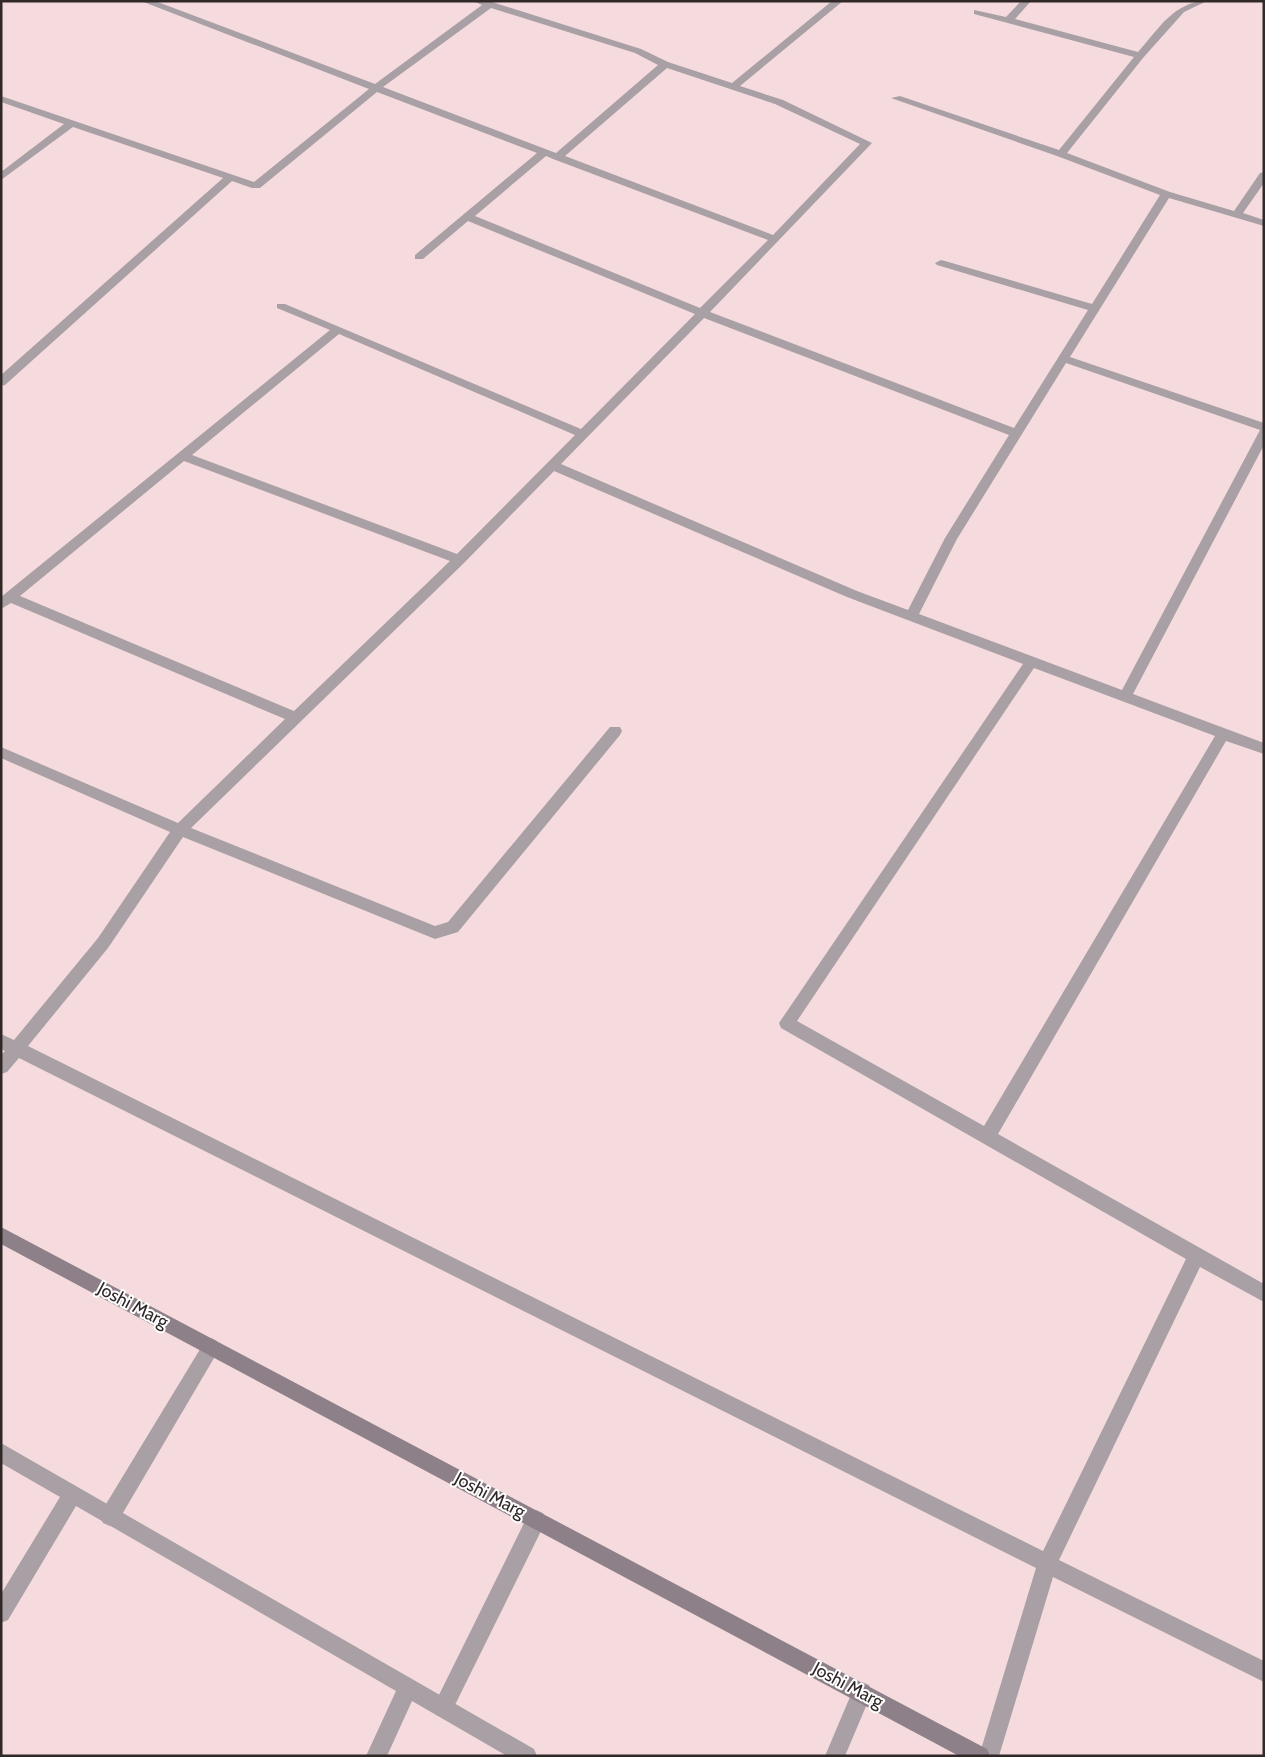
<svg xmlns="http://www.w3.org/2000/svg" width="1265" height="1757" font-family="Cabin,sans-serif">
  <style>
    .lines { fill: none; stroke-linecap: round; stroke-linejoin: round }
    .lane { fill: #a9a0a5; fill-rule: evenodd }
    .street { fill: #a9a0a5; fill-rule: evenodd }
    .secondary { fill: #8d8088; fill-rule: evenodd }
    .labels { text-anchor: middle; stroke-width: 4; stroke-linejoin: round; paint-order: stroke }
    .near-street-label { font-size: 18px; fill: #312828; stroke: #fff }
  </style>
  <rect width="100%" height="100%" fill="#f5dbdd"/>
  <g class="lines">
    <path class="lane" d="M 211,1338 L 217,1341 L 220,1347 L 217,1353 L 117,1523 L 110,1526 L 103,1523 L 100,1516 L 103,1509 L 205,1341 Z
      M 536,1510 L 543,1513 L 546,1520 L 543,1527 L 450,1715 L 443,1718 L 436,1715 L 433,1708 L 436,1701 L 529,1513 Z"/>
    <path class="street" d="M 141,1 L 155,1 L 375,84 L 482,5 L 473,1 L 489,1 L 641,49 L 668,62 L 732,83 L 832,1 L 843,1 L 740,86 L 783,100 L 872,143 L 710,312 L 1014,428 L 1088,310 L 937,265 L 935,263 L 941,260 L 945,261 L 1092,304 L 1160,195 L 1057,156 L 891,98 L 900,96 L 1059,150 L 1134,57 L 974,14 L 974,10 L 1006,17 L 1021,1 L 1031,1 L 1015,19 L 1138,52 C 1158,30 1174,1 1207,1 L 1184,12 L 1143,58 L 1067,153 L 1170,192 L 1234,211 L 1260,173 L 1264,172 L 1264,183 L 1243,213 L 1264,220 L 1264,226 L 1169,198 L 1070,357 L 1264,423 L 1264,445 L 1133,694 L 1264,743 L 1264,754 L 1226,741 L 998,1134 L 1264,1284 L 1264,1302 L 1200,1267 L 1059,1560 L 1264,1661 L 1264,1682 L 1053,1577 L 999,1756 L 979,1756 L 1036,1568 L 19,1058 L 7,1072 L 1,1074 L 1,1055 L 5,1051 L 1,1049 L 1,1034 L 14,1040 L 98,938 L 170,832 L 1,758 L 1,747 L 178,823 L 285,719 L 11,603 L 1,609 L 1,597 L 330,330 L 277,308 L 277,304 L 285,304 L 581,429 L 695,314 L 468,221 L 423,259 L 415,259 L 415,255 L 537,153 L 377,92 L 260,188 L 252,188 L 232,181 L 5,385 L 1,386 L 1,375 L 223,178 L 73,127 L 1,180 L 1,172 L 64,124 L 1,102 L 1,96 L 254,182 L 369,89 ZM 491,8 L 635,53 L 658,65 L 556,153 L 383,87 ZM 667,68 L 775,104 L 860,144 L 773,235 L 565,156 ZM 546,156 L 553,159 L 768,240 L 700,308 L 475,216 ZM 704,318 L 1009,435 L 945,538 L 908,610 L 857,591 L 561,464 ZM 339,334 L 575,435 L 457,554 L 192,455 ZM 1066,363 L 1260,430 L 1122,690 L 919,614 L 957,539 ZM 184,461 L 450,561 L 294,711 L 20,596 ZM 554,471 L 847,597 L 1023,664 L 779,1023 L 781,1028 L 1186,1259 L 1043,1551 L 28,1046 L 108,948 L 183,837 L 435,939 L 458,932 L 620,735 L 622,731 L 620,727 L 610,727 L 448,922 L 435,926 L 191,828 L 464,563 ZM 1034,668 L 1215,736 L 984,1126 L 797,1021 Z
      M 1,1443 L 534,1749 L 537,1756 L 507,1756 L 412,1701 L 387,1756 L 366,1756 L 396,1691 L 76,1506 L 8,1620 L 1,1623 L 1,1594 L 60,1497 L 1,1463 Z
      M 862,1682 L 869,1685 L 872,1692 L 845,1756 L 825,1756 L 855,1685 Z"/>
    <path class="secondary" d="M 1,1227 L 987,1749 L 990,1756 L 959,1756 L 1,1244 Z"/>
  </g>
  <g class="labels">
    <g class="near-street-label">
      <text transform="translate(133 1305) rotate(28)" y="6">Joshi Marg</text>
      <text transform="translate(490 1495) rotate(28)" y="6">Joshi Marg</text>
      <text transform="translate(848 1685) rotate(28)" y="6">Joshi Marg</text>
    </g>
  </g>
  <rect width="1265" height="1757" fill="none" stroke="#312828" stroke-width="5"/>
</svg>
